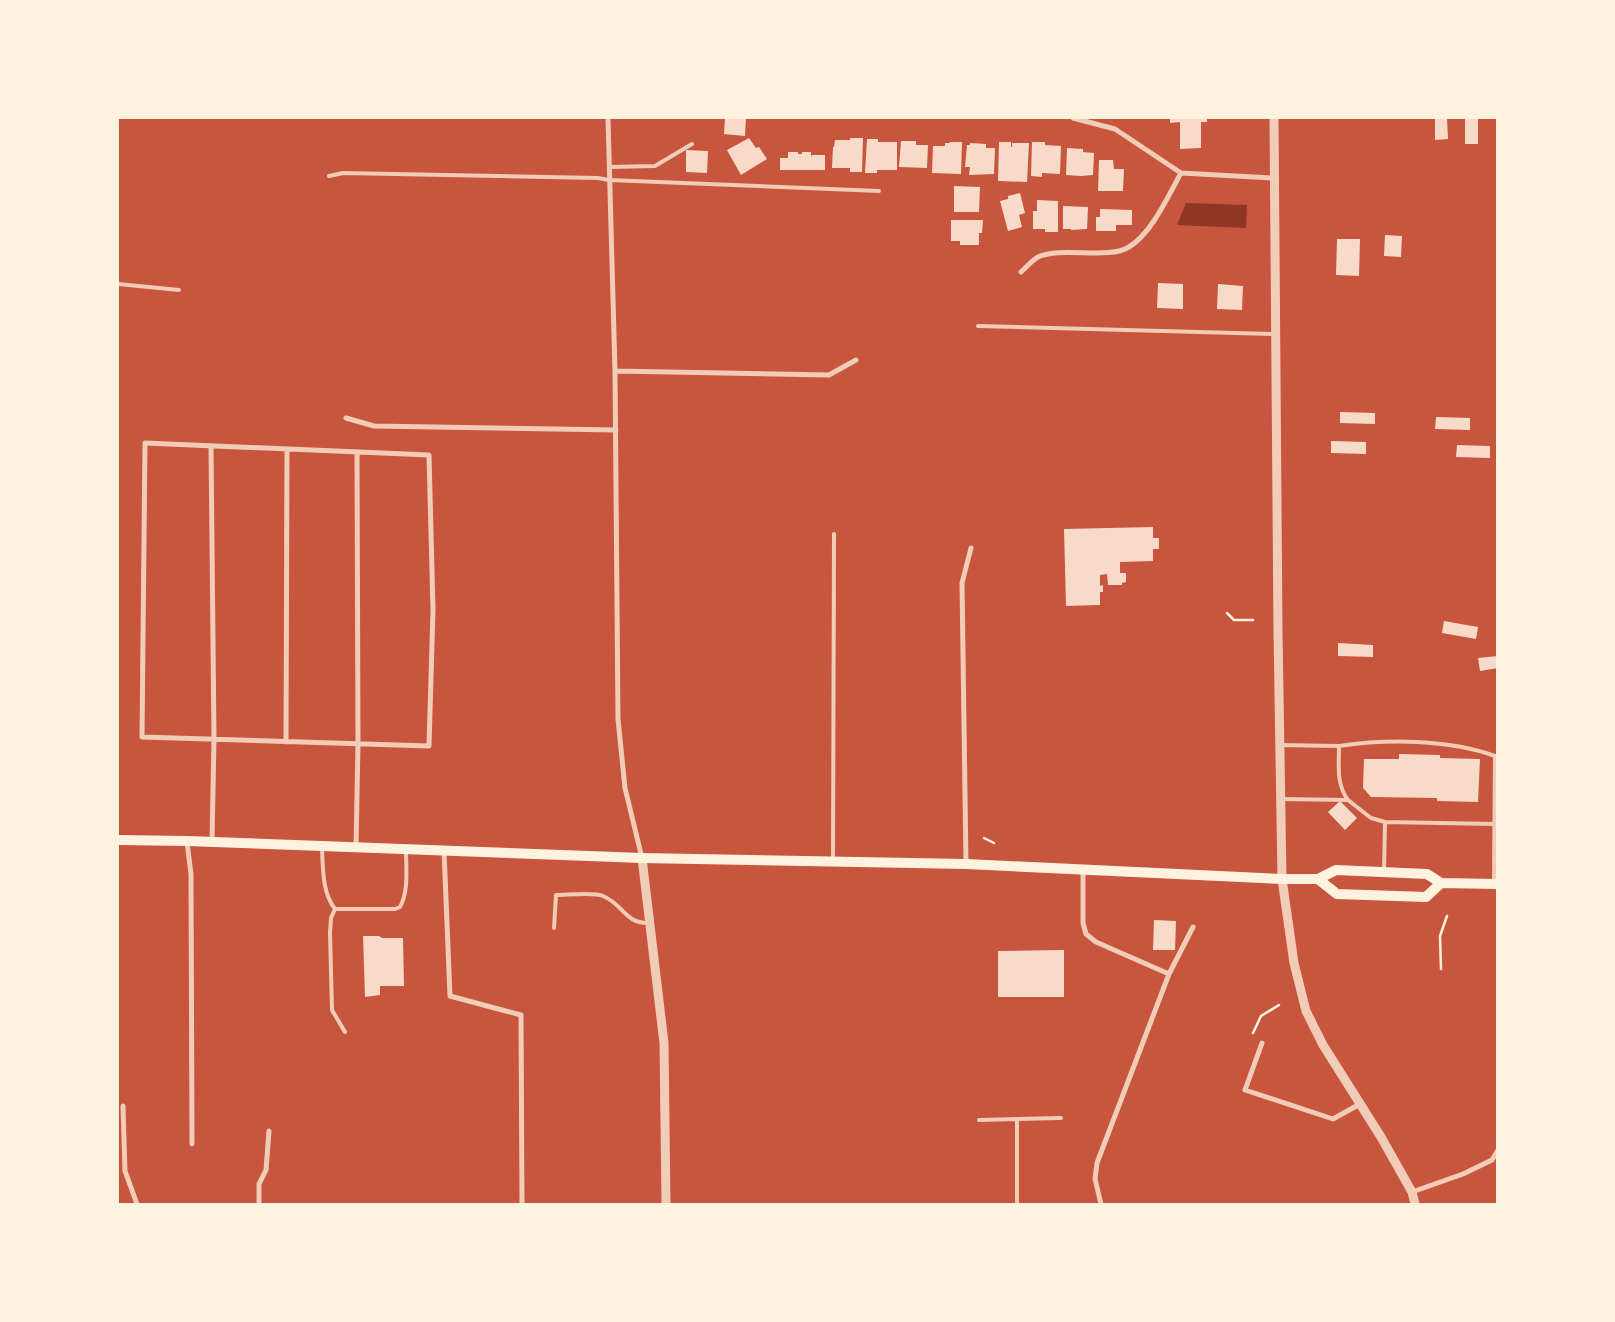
<svg xmlns="http://www.w3.org/2000/svg" width="1615" height="1322" font-family="'IBM Plex Serif',serif">
  <style>
    .water { fill: #8f3625 }
    .building { fill: #f7dbc8 }
    .lines { fill: none; stroke-linecap: round; stroke-linejoin: round }
    .path { stroke: #fff3e0; stroke-width: 2.5 }
    .service { stroke: #f1ccb7; stroke-width: 4 }
    .minor { stroke: #f1ccb7; stroke-width: 5 }
    .tertiary { stroke: #f1ccb7; stroke-width: 9 }
    .secondary { stroke: #fff3e0; stroke-width: 10 }
  </style>
  <rect width="100%" height="100%" fill="#c8553d"/>
  <path class="water" d="M 1186,203 L 1247,205 L 1246,228 L 1177,225 Z"/>
  <path class="building" d="M 725,118 L 746,118 L 745,136 L 724,134 Z
    M 1170,118 L 1207,118 L 1207,122 L 1201,122 L 1201,148 L 1180,149 L 1180,122 L 1170,123 Z
    M 1435,118 L 1447,118 L 1448,139 L 1435,140 Z
    M 1465,118 L 1478,118 L 1478,144 L 1465,144 Z
    M 749,138 L 756,148 L 759,147 L 767,159 L 741,175 L 727,150 Z
    M 850,138 L 863,138 L 862,172 L 850,172 L 850,168 L 832,168 L 833,147 L 834,147 L 835,140 L 850,140 Z
    M 867,139 L 878,139 L 878,142 L 897,142 L 897,170 L 877,170 L 877,173 L 865,173 Z
    M 901,141 L 916,141 L 916,145 L 928,145 L 927,168 L 899,167 Z
    M 950,142 L 962,142 L 961,174 L 932,173 L 933,146 L 945,146 L 945,143 L 950,143 Z
    M 999,142 L 1011,142 L 1011,147 L 1012,147 L 1012,143 L 1029,143 L 1027,182 L 998,181 Z
    M 1032,142 L 1045,142 L 1045,145 L 1061,146 L 1060,174 L 1042,173 L 1042,177 L 1031,176 Z
    M 970,143 L 986,144 L 986,148 L 995,148 L 994,174 L 969,175 L 970,167 L 965,167 L 967,145 L 970,145 Z
    M 1067,148 L 1083,149 L 1083,152 L 1094,153 L 1093,175 L 1081,176 L 1066,175 Z
    M 686,150 L 708,151 L 707,173 L 686,172 Z
    M 788,152 L 798,152 L 798,154 L 802,154 L 802,152 L 811,152 L 811,157 L 812,155 L 825,155 L 825,170 L 780,170 L 780,158 L 788,158 Z
    M 1099,160 L 1113,160 L 1114,169 L 1124,169 L 1123,191 L 1098,191 Z
    M 954,186 L 980,187 L 979,212 L 954,212 Z
    M 1020,193 L 1025,213 L 1019,215 L 1022,227 L 1008,231 L 1000,201 L 1008,199 L 1008,196 Z
    M 1037,200 L 1058,201 L 1058,232 L 1045,232 L 1045,229 L 1033,229 L 1033,211 L 1037,211 Z
    M 1063,206 L 1088,207 L 1087,229 L 1071,230 L 1071,229 L 1063,229 Z
    M 1100,209 L 1132,210 L 1132,225 L 1116,225 L 1116,231 L 1096,231 L 1096,217 L 1100,217 Z
    M 951,220 L 983,220 L 982,233 L 979,233 L 979,245 L 960,245 L 960,241 L 951,241 Z
    M 1385,235 L 1402,236 L 1401,257 L 1384,256 Z
    M 1337,239 L 1360,239 L 1359,276 L 1336,275 Z
    M 1158,283 L 1183,284 L 1183,309 L 1157,308 Z
    M 1218,284 L 1243,286 L 1242,310 L 1217,309 Z
    M 1340,412 L 1375,413 L 1375,424 L 1340,423 Z
    M 1436,417 L 1470,418 L 1470,430 L 1435,429 Z
    M 1331,441 L 1366,442 L 1366,454 L 1331,453 Z
    M 1457,445 L 1490,446 L 1490,458 L 1456,457 Z
    M 1153,527 L 1153,538 L 1159,538 L 1159,549 L 1153,549 L 1153,561 L 1120,562 L 1120,573 L 1126,573 L 1126,582 L 1122,583 L 1122,585 L 1108,585 L 1107,574 L 1100,575 L 1100,586 L 1103,585 L 1103,592 L 1100,592 L 1100,605 L 1066,606 L 1064,529 Z
    M 1444,621 L 1478,627 L 1476,639 L 1442,633 Z
    M 1338,643 L 1373,645 L 1373,657 L 1338,656 Z
    M 1498,656 L 1498,668 L 1480,671 L 1478,658 Z
    M 1399,754 L 1440,755 L 1440,758 L 1480,759 L 1478,802 L 1437,801 L 1437,798 L 1371,797 L 1363,788 L 1364,759 L 1399,759 Z
    M 1340,801 L 1357,818 L 1345,830 L 1328,812 Z
    M 1154,920 L 1176,921 L 1175,950 L 1153,950 Z
    M 363,936 L 379,936 L 382,938 L 403,938 L 404,986 L 380,986 L 380,995 L 365,997 Z
    M 1064,950 L 1064,997 L 998,997 L 998,951 Z"/>
  <g class="lines">
    <path class="path" d="M 1227,613 L 1234,620 L 1253,620
      M 984,838 L 994,843
      M 1441,969 L 1440,936 L 1447,916
      M 1253,1033 L 1261,1016 L 1279,1005"/>
    <path class="service" d="M 609,167 L 655,166 L 692,144
      M 329,176 L 343,173 L 598,178 L 609,180 L 879,191
      M 118,284 L 179,290
      M 978,326 L 1276,334
      M 1279,745 L 1339,746 C 1339,765 1336,784 1348,800
      M 1339,746 C 1387,739 1448,739 1495,756
      M 1281,799 L 1348,800 L 1371,818 L 1385,822
      M 322,848 C 323,868 322,892 335,909 L 395,909 L 400,907 C 409,891 406,867 406,849
      M 833,861 L 834,534
      M 1384,872 L 1385,822 L 1495,824
      M 1494,882 L 1495,756 L 1498,756
      M 335,909 L 331,918 L 330,933 L 332,1010 L 345,1032
      M 554,928 L 556,895 C 567,895 595,892 603,896 C 623,904 625,924 649,923
      M 1017,1119 L 1017,1204
      M 979,1120 L 1061,1118"/>
    <path class="minor" d="M 608,118 L 615,371 L 618,719 L 625,788 L 642,858
      M 1073,118 L 1115,129 L 1181,173 L 1274,178
      M 1021,272 C 1026,268 1032,260 1038,257 C 1062,246 1108,260 1129,247 C 1152,233 1168,196 1181,173
      M 615,371 L 829,375 L 856,360
      M 346,418 L 374,426 L 616,430
      M 145,443 L 429,455 L 433,610 L 429,746 L 142,737 Z
      M 211,446 L 214,739 L 212,842
      M 286,742 L 287,449
      M 187,842 L 191,874 L 192,1144
      M 356,847 L 358,744 L 357,452
      M 444,850 L 450,996 L 521,1015 L 522,1204
      M 966,864 L 962,583 L 971,548
      M 1083,870 L 1083,923 L 1086,934 L 1096,942 L 1169,974 L 1097,1163 L 1095,1179 L 1101,1204
      M 1169,974 L 1193,927
      M 1262,1043 L 1245,1090 L 1333,1119 L 1360,1104
      M 123,1106 L 125,1171 L 137,1204
      M 1412,1192 L 1463,1174 L 1492,1160 L 1498,1150
      M 259,1204 L 259,1184 L 266,1170 L 269,1131"/>
    <path class="tertiary" d="M 1274,118 L 1278,632 L 1282,879 L 1294,963 L 1306,1011 L 1323,1045 L 1381,1137 L 1412,1192 L 1415,1204
      M 642,858 L 664,1043 L 666,1204"/>
    <path class="secondary" d="M 118,840 L 187,841 L 642,858 L 966,864 L 1282,879 L 1318,879 L 1336,870 L 1427,874 L 1441,883 L 1498,884
      M 1318,879 L 1337,894 L 1426,897 L 1441,883"/>
  </g>
  <rect width="1615" height="1322" fill="none" stroke="#fff3e0" stroke-width="238"/>
</svg>
